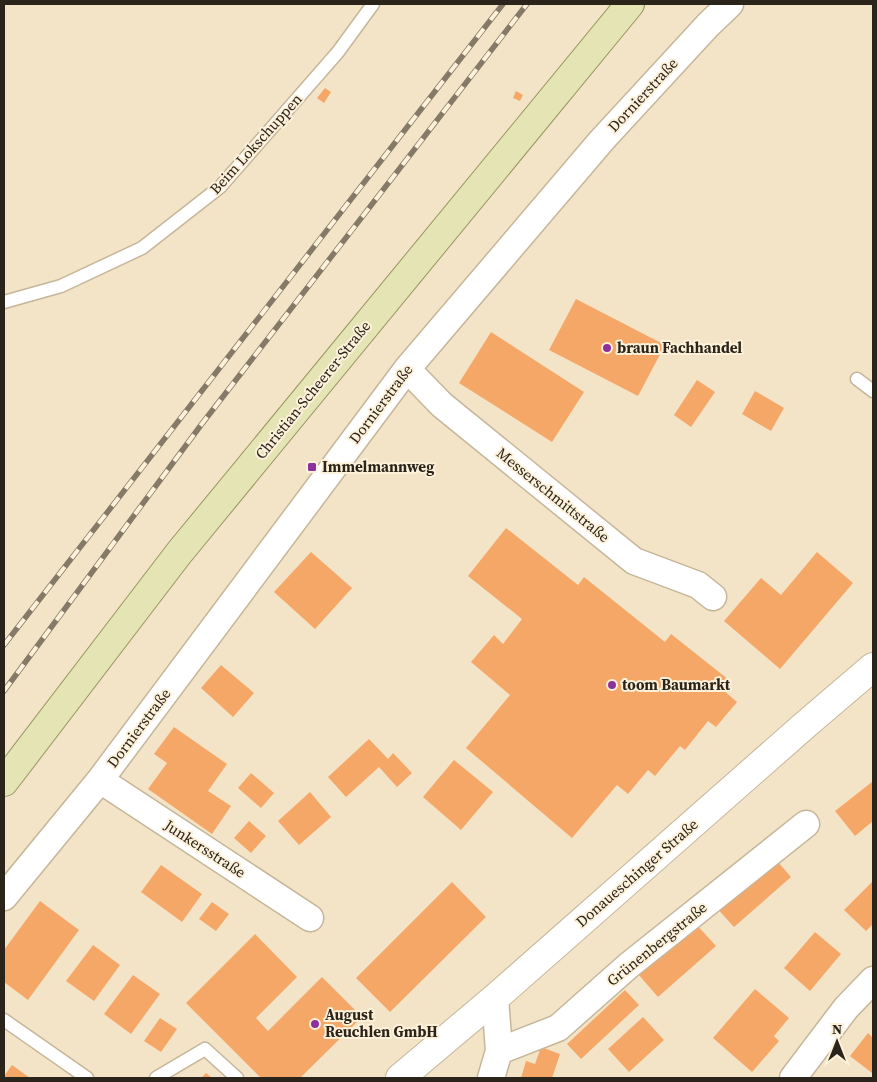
<svg xmlns="http://www.w3.org/2000/svg" width="877" height="1082" font-family="'Source Serif 4',serif">
  <style>
    .building { fill: #f5a768 }
    .lines { fill: none; stroke-linecap: round; stroke-linejoin: round }
    .lane-casing { stroke: #c5b69a; stroke-width: 15 }
    .street-casing { stroke: #c5b69a; stroke-width: 29 }
    .secondary-casing { stroke: #c5b69a; stroke-width: 30 }
    .primary-casing { stroke: #98955f; stroke-width: 30 }
    .lane { stroke: #fff; stroke-width: 12 }
    .street { stroke: #fff; stroke-width: 26 }
    .secondary { stroke: #fff; stroke-width: 28 }
    .primary { stroke: #e5e4b5; stroke-width: 28 }
    .rail-casing { stroke: #847a67; stroke-width: 5.5 }
    .rail { stroke: #fef1da; stroke-width: 4; stroke-dasharray: 11; stroke-linecap: butt }
    .poi-dot { fill: #8c319c; stroke: #fef1da; stroke-width: 2 }
    .labels { text-anchor: middle; stroke-width: 4; stroke-linejoin: round; paint-order: stroke }
    .street-label { font-size: 15px; fill: #2a241a; stroke: #fef1da }
    .poi-label { font-size: 15px; font-weight: bold; fill: #2a241a; stroke: #fef1da; text-anchor: start }
  </style>
  <rect width="100%" height="100%" fill="#f3e4c7"/>
  <path class="building" d="M 325,88 L 331,92 L 324,103 L 317,98 Z
    M 516,91 L 523,95 L 520,101 L 513,98 Z
    M 576,299 L 665,345 L 638,396 L 549,350 Z
    M 491,332 L 584,392 L 552,442 L 459,383 Z
    M 697,380 L 715,392 L 691,427 L 674,415 Z
    M 755,391 L 784,408 L 771,431 L 742,414 Z
    M 506,528 L 578,585 L 584,577 L 665,642 L 671,634 L 729,680 L 722,689 L 737,702 L 716,727 L 708,721 L 685,750 L 680,746 L 655,776 L 648,770 L 628,794 L 617,785 L 572,838 L 466,748 L 510,695 L 471,662 L 494,635 L 503,644 L 522,619 L 468,576 Z
    M 311,552 L 352,588 L 315,629 L 274,592 Z
    M 817,552 L 853,583 L 780,669 L 724,621 L 761,578 L 781,595 Z
    M 221,665 L 254,693 L 233,717 L 201,688 Z
    M 174,727 L 227,764 L 208,791 L 231,806 L 212,834 L 148,789 L 167,763 L 154,754 Z
    M 369,739 L 388,759 L 393,753 L 412,773 L 397,787 L 379,767 L 346,797 L 328,777 Z
    M 454,760 L 493,792 L 461,830 L 423,797 Z
    M 251,773 L 274,793 L 261,808 L 238,788 Z
    M 872,782 L 873,784 L 873,821 L 855,836 L 835,811 Z
    M 310,792 L 331,817 L 299,845 L 278,821 Z
    M 249,821 L 266,836 L 251,853 L 234,838 Z
    M 771,854 L 791,877 L 734,927 L 714,905 Z
    M 161,865 L 202,894 L 182,922 L 141,892 Z
    M 873,881 L 873,924 L 866,931 L 844,910 Z
    M 452,882 L 486,917 L 390,1012 L 356,978 Z
    M 40,901 L 79,930 L 28,1000 L 4,982 L 4,950 Z
    M 212,902 L 229,914 L 216,931 L 199,919 Z
    M 695,923 L 716,946 L 658,997 L 638,974 Z
    M 815,932 L 841,954 L 810,991 L 784,968 Z
    M 255,934 L 297,977 L 256,1018 L 268,1031 L 322,977 L 362,1017 L 300,1078 L 261,1078 L 186,1003 Z
    M 93,945 L 120,965 L 94,1001 L 66,981 Z
    M 133,975 L 160,994 L 131,1034 L 104,1014 Z
    M 755,989 L 789,1018 L 774,1036 L 779,1041 L 752,1072 L 713,1038 Z
    M 625,990 L 639,1005 L 581,1059 L 567,1044 Z
    M 643,1017 L 664,1040 L 629,1072 L 608,1049 Z
    M 160,1018 L 177,1029 L 161,1052 L 144,1041 Z
    M 868,1033 L 873,1038 L 873,1071 L 872,1073 L 850,1056 Z
    M 541,1047 L 560,1054 L 552,1078 L 521,1078 L 526,1061 L 535,1064 Z
    M 12,1065 L 30,1078 L 4,1078 L 4,1076 Z
    M 206,1073 L 212,1078 L 201,1078 Z"/>
  <g class="lines">
    <g class="lane-casing">
      <path id="lane" d="M 4,302 L 61,286 L 142,248 L 220,187 L 338,52 L 373,4
        M 857,379 L 873,391
        M 4,1020 L 87,1078
        M 156,1078 L 205,1049 L 237,1078"/>
    </g>
    <g class="street-casing">
      <path id="street" d="M 407,369 L 442,405 L 634,561 L 698,585 L 713,597
        M 100,780 L 310,918
        M 4,897 L 100,780 L 407,369 L 602,140 L 708,25 L 730,4
        M 499,1051 L 558,1028 L 628,966 L 806,824
        M 491,1078 L 499,1051 L 495,998
        M 793,1078 L 846,1008 L 873,980"/>
    </g>
    <g class="secondary-casing">
      <path id="secondary" d="M 400,1078 L 495,998 L 805,725 L 873,667"/>
    </g>
    <g class="primary-casing">
      <path id="primary" d="M 4,782 L 179,553 L 630,4"/>
    </g>
    <use href="#lane" class="lane"/>
    <use href="#street" class="street"/>
    <use href="#secondary" class="secondary"/>
    <use href="#primary" class="primary"/>
    <g class="rail-casing">
      <path id="rail" d="M 4,645 L 503,4
        M 4,691 L 201,425 L 527,4"/>
    </g>
    <use href="#rail" class="rail"/>
  </g>
  <g class="poi-dot">
    <circle cx="607" cy="348" r="5"/>
    <rect x="307" y="462" width="10" height="10" rx="2.5"/>
    <circle cx="612" cy="685" r="5"/>
    <circle cx="315" cy="1024" r="5"/>
  </g>
  <g class="labels">
    <g class="street-label">
      <text transform="translate(643 95) rotate(-47)" y="5">Dornierstraße</text>
      <text transform="translate(256 144) rotate(-48)" y="5">Beim Lokschuppen</text>
      <text transform="translate(313 390) rotate(-51)" y="5">Christian-Scheerer-Straße</text>
      <text transform="translate(381 404) rotate(-53)" y="5">Dornierstraße</text>
      <text transform="translate(553 495) rotate(39)" y="5">Messerschmittstraße</text>
      <text transform="translate(139 728) rotate(-53)" y="5">Dornierstraße</text>
      <text transform="translate(205 849) rotate(33)" y="5">Junkersstraße</text>
      <text transform="translate(637 873) rotate(-41)" y="5">Donaueschinger Straße</text>
      <text transform="translate(657 944) rotate(-39)" y="5">Grünenbergstraße</text>
    </g>
    <g class="poi-label">
      <text x="617" y="353">braun Fachhandel</text>
      <text x="322" y="472">Immelmannweg</text>
      <text x="622" y="690">toom Baumarkt</text>
      <text x="325" y="1020">August<tspan x="325" dy="17">Reuchlen GmbH</tspan></text>
    </g>
  </g>
  <rect width="877" height="1082" fill="none" stroke="#2a241a" stroke-width="10"/>
  <g transform="translate(837 1042)" stroke="#fef1da" stroke-width="4" paint-order="stroke">
  <path d="M0-4L9 19L0 12L-9 19Z" fill="#2a241a"/>
  <text y="-8" font-size="14" font-weight="bold" text-anchor="middle" fill="#2a241a">N</text>
  </g>
</svg>
